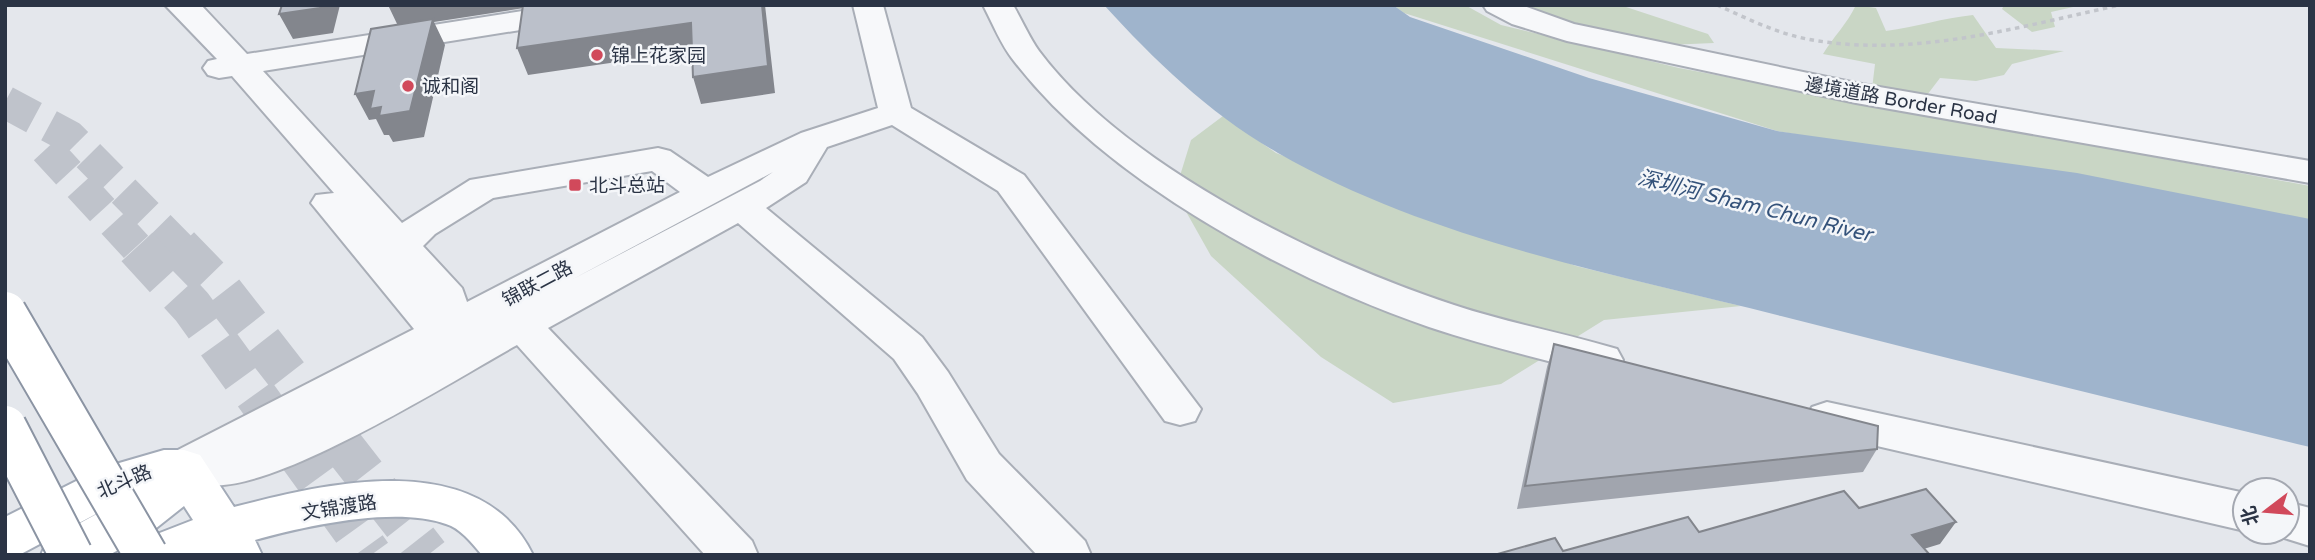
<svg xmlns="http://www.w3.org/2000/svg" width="2315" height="560" font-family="'Varela Round','Noto Sans SC',sans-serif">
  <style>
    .green { fill: #c9d6c5 }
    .water { fill: #9fb4cc }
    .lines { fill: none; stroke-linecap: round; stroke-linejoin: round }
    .highway-tunnel-far1 { stroke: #bfc3cb; stroke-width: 33; stroke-dasharray: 33 17; stroke-linecap: butt }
    .highway-tunnel { stroke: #bfc3cb; stroke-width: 42; stroke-dasharray: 42 21; stroke-linecap: butt }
    .minor-casing { stroke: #a9aeb7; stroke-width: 4 }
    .major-casing { stroke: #a3abb8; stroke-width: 4 }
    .path { stroke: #c2c5cb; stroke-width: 3.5; stroke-dasharray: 4.5 4.5; stroke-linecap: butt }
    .minor { fill: #f7f8fa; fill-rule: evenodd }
    .major { fill: #fff; fill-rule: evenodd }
    .highway-bridge-casing { stroke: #8b94a3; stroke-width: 46; stroke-linecap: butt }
    .highway-bridge { stroke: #fff; stroke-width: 42 }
    .wall { fill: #a1a5ae }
    .shaded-wall { fill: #83868d }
    .building { fill: #bbc0ca; stroke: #83868d; stroke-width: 2 }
    .poi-dot { fill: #d1495b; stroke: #f4f6f9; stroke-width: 2.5 }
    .labels { text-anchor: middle; stroke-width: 5; stroke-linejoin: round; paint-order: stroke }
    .poi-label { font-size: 19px; fill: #2b3445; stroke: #f4f6f9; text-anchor: start }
    .street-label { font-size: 19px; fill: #2b3445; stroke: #f4f6f9 }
    .water-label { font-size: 21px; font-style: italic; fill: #34527a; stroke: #f4f6f9 }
  </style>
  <rect width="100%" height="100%" fill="#e4e7ec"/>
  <path class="green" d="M 1393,5 L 1465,5 L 1501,25 L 1679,68 L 2310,186 L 2310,222 L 1777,131 L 1404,13 Z
    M 1530,5 L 1620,5 L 1708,34 L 1714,43 L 1667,45 L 1546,21 Z
    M 1856,5 L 1876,8 L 1886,31 C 1916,27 1943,18 1973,15 L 1996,48 L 2064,51 L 2012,64 L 2004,75 L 1976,81 L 1940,78 L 1924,99 L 1872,89 L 1875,64 L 1823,54 C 1834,36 1847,24 1856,5 Z
    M 2004,5 L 2082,5 L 2051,12 L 2055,27 L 2032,32 L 2002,9 Z
    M 1223,116 L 1276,153 L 1576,266 L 1741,306 L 1604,320 L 1501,384 L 1393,403 L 1321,357 L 1211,256 L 1175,192 L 1191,140 Z"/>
  <path class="water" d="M 1104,5 L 1393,5 L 1410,17 L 1589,78 L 1777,131 L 2077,173 L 2310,219 L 2310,447 C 2134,404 1957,361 1781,316 C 1612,273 1432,241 1278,153 C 1211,115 1156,62 1104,5 Z"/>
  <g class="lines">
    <path class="highway-tunnel-far1" d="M 5,102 L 70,137 L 181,249
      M 46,149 L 138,249"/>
    <path class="highway-tunnel" d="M 137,247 L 192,307 L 371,555
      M 179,247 L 220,289 L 428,555"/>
    <g class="minor-casing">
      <path id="minor" d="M 165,5 L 201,5 L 247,54 L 561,5 L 635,5 L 631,11 L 620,14 L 263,71 L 402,223 L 470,180 L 658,148 L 670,151 L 708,177 L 801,133 L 878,108 L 853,5 L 883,5 L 911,108 L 1024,175 L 1201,409 L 1195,421 L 1180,425 L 1165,421 L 998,191 L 892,125 L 827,147 L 806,182 L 766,208 L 922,337 L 948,372 L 999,454 L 1085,541 L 1091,555 L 1037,555 L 967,480 L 918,394 L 894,359 L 738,223 L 548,328 L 752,541 L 758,555 L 705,555 L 517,345 C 462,375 248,511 198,481 L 184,486 L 168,481 L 162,468 L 168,455 L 414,329 L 311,203 L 316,195 L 334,193 L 232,76 L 219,78 L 208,75 L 203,68 L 208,61 L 217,59 ZM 652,171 L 680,192 L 467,302 L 462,288 L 423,246 L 435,234 L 493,198 ZM 773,172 L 760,181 L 573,279 Z
        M 983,5 L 1013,5 C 1022,20 1029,37 1039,51 C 1125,166 1320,261 1454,305 C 1508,323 1564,333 1617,349 L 1623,360 L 1617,371 L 1603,375 C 1545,360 1486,346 1429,327 C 1287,278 1106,181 1014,61 C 1001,45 993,24 983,5 Z
        M 1483,5 L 1521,5 L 1574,24 L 1856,83 L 2310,161 L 2310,183 L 1856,103 L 1567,41 L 1512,24 L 1487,11 Z
        M 1827,402 L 2245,493 L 2245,531 L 1812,431 L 1806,419 L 1812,407 Z
        M 2287,502 L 2310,508 L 2310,546 L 2271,534 L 2270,532 L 2287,532 Z"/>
    </g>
    <g class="major-casing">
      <path id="major" d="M 164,450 L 184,450 L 200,455 L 234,507 C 327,483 480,446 533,555 L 482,555 C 472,543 460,528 446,524 C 395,506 306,526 255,540 L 262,555 L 133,555 L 139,541 L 193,520 L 184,506 L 150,533 L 109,555 L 41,555 L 47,541 L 139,491 L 21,554 L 5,555 L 5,517 L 102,468 Z"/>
    </g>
    <path class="path" d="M 1717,5 C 1746,18 1776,33 1807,39 C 1913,59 2017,27 2120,5"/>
    <use href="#minor" class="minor"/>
    <use href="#major" class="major"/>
    <g class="highway-bridge-casing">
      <path id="highway-bridge" d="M 5,313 L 146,555
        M 5,427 L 71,555"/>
    </g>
    <use href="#highway-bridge" class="highway-bridge"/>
  </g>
  <path class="wall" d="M 1554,344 L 1877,449 L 1863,472 L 1517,509 L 1547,367 Z"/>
  <path class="shaded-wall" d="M 321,5 L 340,5 L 333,33 L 293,39 L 279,14 Z
    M 388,5 L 543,5 L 434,22 L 445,45 L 424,137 L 393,142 L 389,135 L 384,135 L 376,119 L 369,120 L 355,94 L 399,28 Z
    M 762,5 L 765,5 L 775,93 L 701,104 L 693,77 Z
    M 691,23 L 699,50 L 528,75 L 517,48 Z
    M 1956,522 L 1940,544 L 1904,555 L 1912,535 Z"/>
  <path class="building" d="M 282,5 L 321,5 L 320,8 L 279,14 Z
    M 523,5 L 762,5 L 768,66 L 693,77 L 691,23 L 517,48 Z
    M 433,19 L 410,111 L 379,116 L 381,107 L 370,109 L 374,91 L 355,94 L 371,29 Z
    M 1554,344 L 1878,426 L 1877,449 L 1525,486 Z
    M 1926,489 L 1956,522 L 1912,535 L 1930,555 L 1494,555 L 1555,538 L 1563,551 L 1688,517 L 1699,532 L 1844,491 L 1859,508 Z"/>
  <g class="poi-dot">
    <circle cx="597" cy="55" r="7"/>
    <circle cx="408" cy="86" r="7"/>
    <rect x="568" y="178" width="14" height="14" rx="3.5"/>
  </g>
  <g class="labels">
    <g class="poi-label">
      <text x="611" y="62">锦上花家园</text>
      <text x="422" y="93">诚和阁</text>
      <text x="589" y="192">北斗总站</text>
    </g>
    <g class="street-label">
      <text transform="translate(1901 100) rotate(10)" y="7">邊境道路 Border Road</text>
      <text transform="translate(537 283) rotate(-28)" y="7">锦联二路</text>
      <text transform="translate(124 481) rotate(-23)" y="7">北斗路</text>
      <text transform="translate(339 507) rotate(-9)" y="7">文锦渡路</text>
    </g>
    <g class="water-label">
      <text transform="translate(1755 206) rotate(14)" y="7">深圳河 Sham Chun River</text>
    </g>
  </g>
  <rect width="2315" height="560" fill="none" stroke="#2b3445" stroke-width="14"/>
  <g transform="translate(2266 511) rotate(254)"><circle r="33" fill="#f4f6f9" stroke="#a4a8b1" stroke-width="2"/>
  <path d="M0-5L12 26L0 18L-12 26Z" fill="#d1495b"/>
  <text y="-10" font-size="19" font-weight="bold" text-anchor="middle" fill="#2b3445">北</text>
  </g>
</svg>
